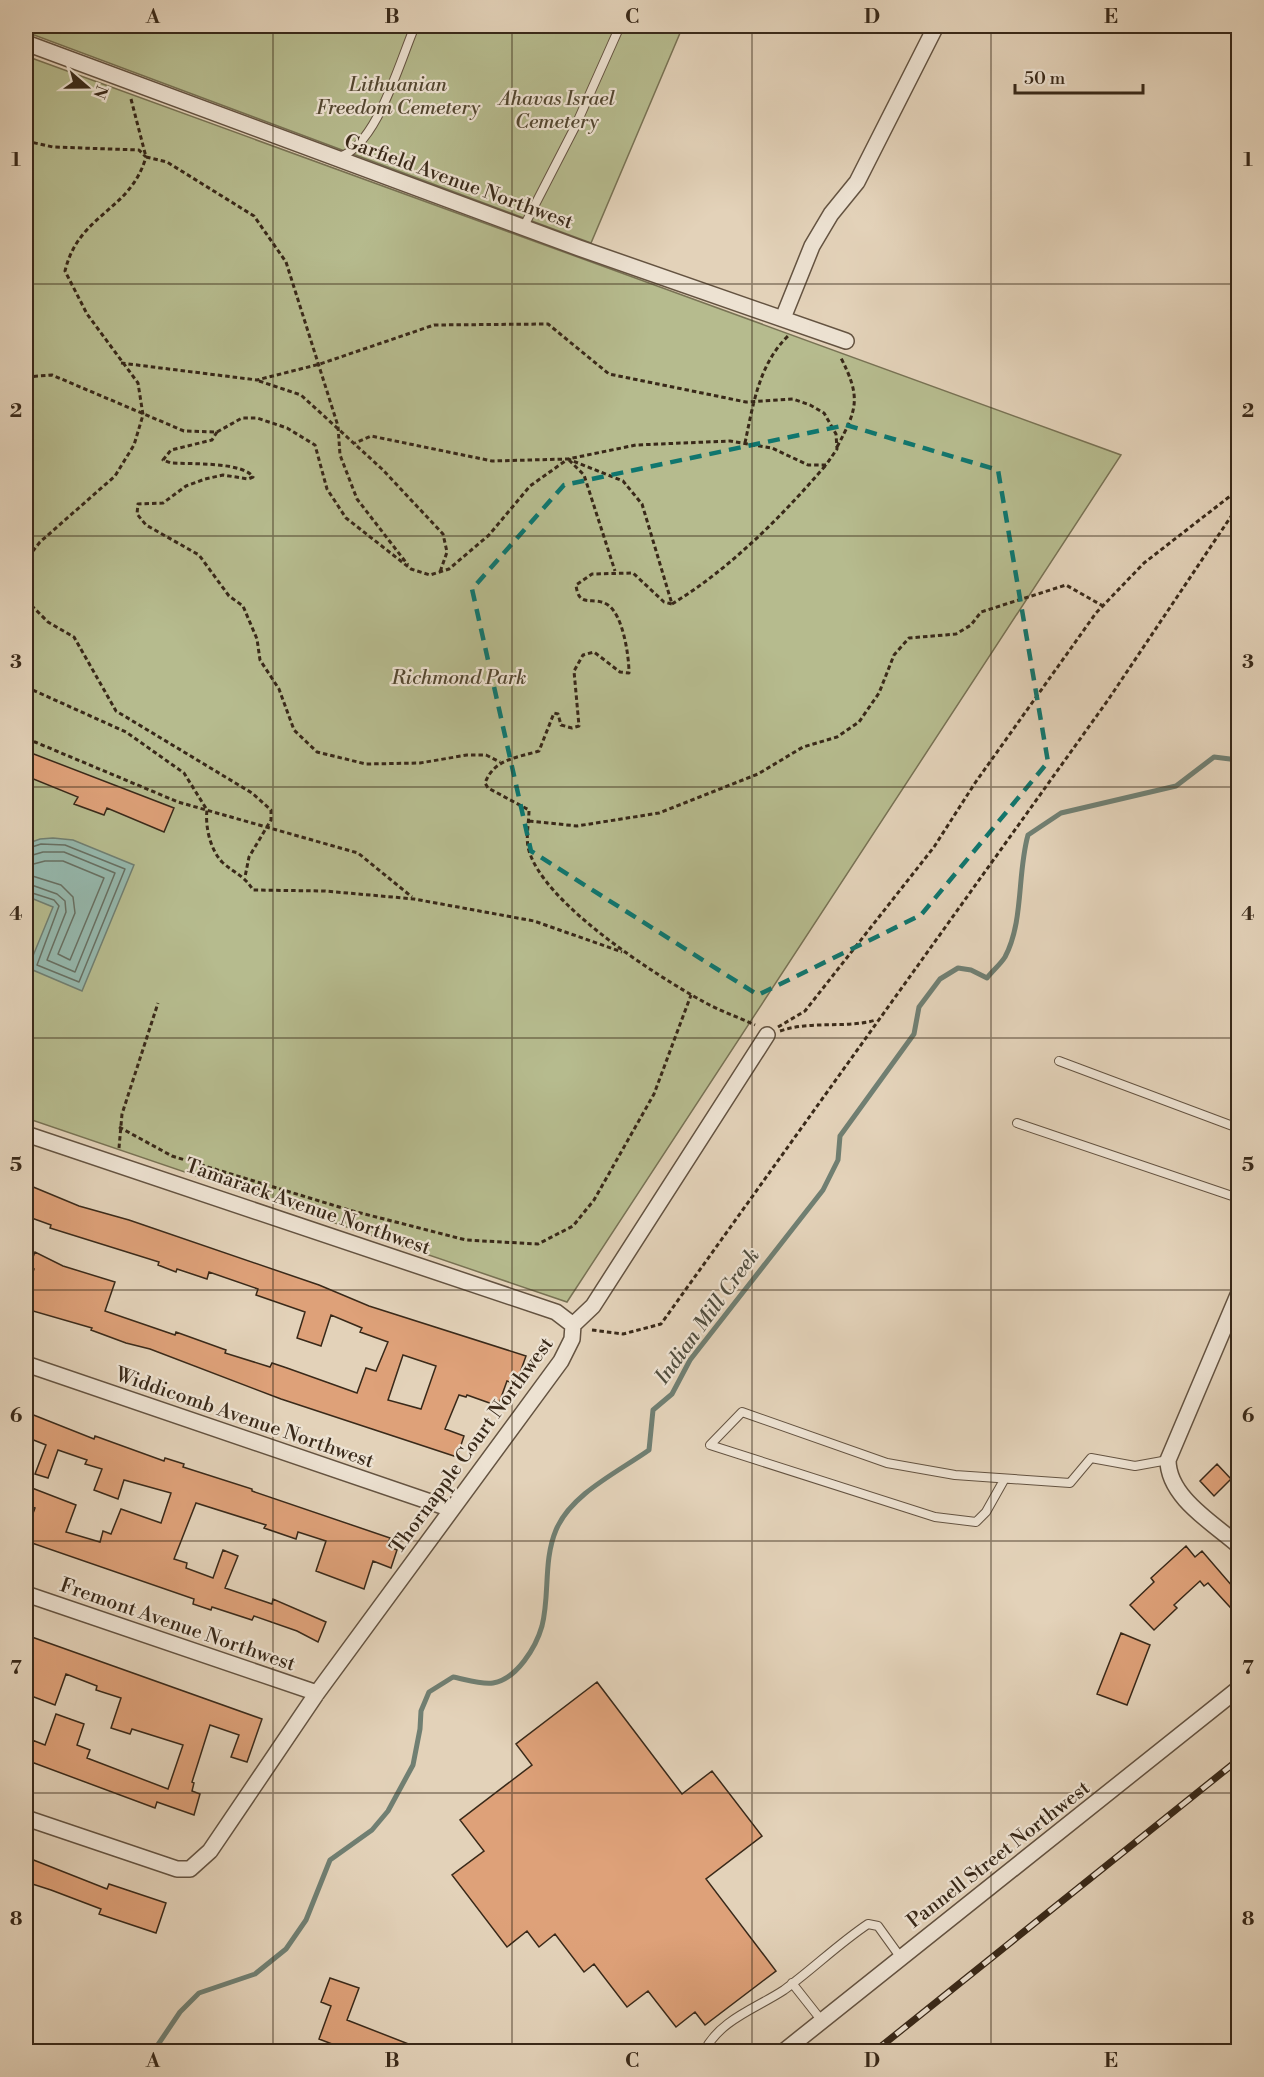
<svg xmlns="http://www.w3.org/2000/svg" width="1264" height="2077" font-family="'Libre Bodoni',serif">
  <style>
    .green { fill: #b6bb8e; stroke: #787254; stroke-width: 1.5 }
    .water { fill: #95b8ad; stroke: #707f72; stroke-width: 1.5 }
    .lines { fill: none; stroke-linecap: round; stroke-linejoin: round }
    .shore { stroke: #677063; stroke-width: 1.5 }
    .stream { stroke: #707f72; stroke-width: 5 }
    .building { fill: #dea179; stroke: #392919; stroke-width: 1.5; fill-rule: evenodd }
    .lane-casing { stroke: #645341; stroke-width: 10 }
    .street-casing { stroke: #645341; stroke-width: 18 }
    .path { stroke: #392919; stroke-width: 3; stroke-dasharray: 4.5 3; stroke-linecap: butt }
    .lane { stroke: #ede2d2; stroke-width: 8 }
    .street { stroke: #ede2d2; stroke-width: 15 }
    .rail-casing { stroke: #392919; stroke-width: 7 }
    .rail { stroke: #ede2d2; stroke-width: 4.5; stroke-dasharray: 14; stroke-linecap: butt }
    .marked { fill: none; stroke: #0f766e; stroke-width: 4.5; stroke-dasharray: 12 8; stroke-linejoin: round }
    .grid { fill: none; stroke: #392919; stroke-width: 1.5; stroke-opacity: 0.55 }
    .labels { text-anchor: middle; stroke-width: 4.5; stroke-linejoin: round; paint-order: stroke }
    .park-label { font-size: 20px; font-style: italic; fill: #524630; stroke: #ede2d2 }
    .street-label { font-size: 20px; fill: #392919; stroke: #ede2d2 }
    .water-label { font-size: 21px; font-style: italic; fill: #504d3e; stroke: #ede2d2 }
    .neatline { fill: none; stroke: #392919; stroke-width: 2 }
    .grid-label { font-size: 20px; text-anchor: middle; font-weight: bold; fill: #392919 }
  </style>
  <rect width="100%" height="100%" fill="#e3d2b9"/>
  <filter id="stains"><feTurbulence type="fractalNoise" baseFrequency=".00333" numOctaves="4"/><feColorMatrix values="0 0 0 0 .2 0 0 0 0 .09 0 0 0 0 .02 0 0 0 .5 -.17"/></filter>
  <radialGradient id="worn" r=".72"><stop offset=".6" stop-color="#630" stop-opacity="0"/><stop offset="1" stop-color="#630" stop-opacity=".3"/></radialGradient>
  <path class="green" d="M 26,26 L 683,26 L 591,243 L 26,32 Z
    M 26,56 L 1121,455 L 567,1302 L 26,1118 Z"/>
  <path class="water" d="M 53,838 L 73,840 L 134,865 L 82,991 L 28,968 L 53,907 L 26,896 L 26,844 L 40,839 Z"/>
  <g class="lines">
    <path class="shore" d="M 26,849 L 41,844 L 65,845 L 125,869 L 79,982 L 37,965 L 59,906 L 54,900 L 26,891
      M 26,857 L 43,852 L 64,852 L 115,873 L 75,972 L 47,960 L 66,912 L 65,901 L 57,894 L 26,883
      M 26,866 L 45,861 L 63,861 L 104,878 L 70,960 L 58,954 L 75,913 L 73,897 L 61,885 L 26,874"/>
    <path class="stream" d="M 153,2052 L 180,2012 L 199,1993 L 255,1974 L 286,1949 L 306,1920 L 330,1860 L 372,1830 L 388,1811 L 413,1765 L 420,1729 L 421,1711 L 429,1692 L 453,1677 C 464,1679 482,1685 493,1683 C 517,1679 536,1647 542,1626 C 550,1595 543,1561 556,1530 C 571,1494 618,1472 649,1450 L 653,1410 L 672,1394 L 690,1360 L 823,1190 L 838,1160 L 840,1136 L 914,1034 L 919,1007 L 940,979 L 958,968 L 971,970 L 987,978 C 992,971 1000,965 1005,957 C 1024,921 1017,874 1028,835 L 1061,813 L 1176,786 L 1214,757 L 1238,760"/>
  </g>
  <path class="building" d="M 26,751 L 174,808 L 164,832 L 107,808 L 104,815 L 74,804 L 78,797 L 26,776 Z
    M 26,1184 L 79,1206 L 129,1220 L 319,1285 L 369,1306 L 526,1356 L 516,1384 L 507,1381 L 498,1406 L 467,1395 L 466,1397 L 459,1395 L 445,1429 L 464,1436 L 457,1457 L 281,1399 L 150,1349 L 126,1343 L 91,1330 L 92,1328 L 26,1309 L 26,1294 L 34,1269 L 29,1267 L 35,1252 L 63,1266 L 115,1282 L 105,1311 L 175,1335 L 176,1332 L 226,1350 L 225,1353 L 270,1367 L 272,1363 L 287,1368 L 357,1393 L 366,1368 L 376,1371 L 388,1342 L 360,1332 L 362,1328 L 331,1315 L 321,1346 L 297,1338 L 305,1312 L 256,1295 L 258,1289 L 209,1272 L 207,1279 L 177,1269 L 176,1272 L 158,1265 L 159,1262 L 50,1228 L 51,1225 L 26,1216 ZM 403,1355 L 436,1366 L 421,1409 L 388,1400 Z
    M 26,1412 L 94,1439 L 95,1436 L 164,1461 L 165,1458 L 184,1464 L 183,1467 L 252,1489 L 252,1491 L 390,1538 L 387,1546 L 397,1550 L 391,1568 L 373,1561 L 364,1589 L 316,1571 L 326,1541 L 298,1532 L 296,1539 L 264,1528 L 266,1525 L 196,1503 L 174,1559 L 187,1563 L 186,1568 L 213,1578 L 223,1550 L 238,1556 L 225,1588 L 272,1604 L 273,1599 L 326,1622 L 318,1642 L 297,1631 L 254,1616 L 252,1620 L 212,1607 L 211,1610 L 193,1604 L 194,1599 L 26,1541 L 26,1532 L 35,1508 L 26,1505 L 32,1488 L 76,1505 L 66,1532 L 100,1542 L 103,1531 L 111,1534 L 121,1509 L 161,1523 L 171,1493 L 124,1480 L 118,1499 L 94,1490 L 102,1469 L 85,1464 L 87,1460 L 58,1450 L 48,1478 L 35,1474 L 46,1445 L 26,1437 Z
    M 1217,1464 L 1231,1479 L 1214,1496 L 1200,1481 Z
    M 1186,1546 L 1195,1557 L 1202,1551 L 1239,1594 L 1239,1617 L 1208,1583 L 1204,1586 L 1200,1581 L 1174,1605 L 1177,1608 L 1154,1630 L 1130,1605 L 1154,1582 L 1151,1578 Z
    M 1121,1633 L 1150,1645 L 1127,1705 L 1097,1694 Z
    M 29,1636 L 262,1719 L 247,1762 L 231,1757 L 239,1735 L 210,1725 L 192,1782 L 194,1783 L 192,1791 L 200,1794 L 194,1815 L 157,1802 L 155,1808 L 26,1760 L 32,1740 L 45,1745 L 56,1714 L 84,1724 L 77,1745 L 90,1750 L 87,1758 L 168,1789 L 183,1745 L 132,1729 L 130,1734 L 111,1728 L 121,1698 L 96,1690 L 97,1686 L 66,1674 L 55,1705 L 26,1694 L 32,1668 L 26,1666 L 26,1643 Z
    M 597,1682 L 682,1794 L 712,1771 L 762,1836 L 706,1879 L 776,1971 L 705,2025 L 695,2012 L 676,2027 L 648,1991 L 627,2007 L 594,1964 L 584,1972 L 555,1934 L 539,1947 L 527,1931 L 507,1947 L 452,1875 L 484,1851 L 460,1820 L 532,1765 L 516,1744 Z
    M 26,1857 L 107,1889 L 109,1884 L 166,1903 L 156,1933 L 99,1914 L 101,1909 L 51,1890 L 26,1882 Z
    M 330,1978 L 359,1988 L 347,2020 L 429,2052 L 353,2052 L 319,2039 L 331,2006 L 321,2002 Z"/>
  <g class="lines">
    <g class="lane-casing">
      <path id="lane" d="M 339,157 C 377,146 400,60 415,26
        M 523,228 L 575,127 L 620,26
        M 1059,1061 L 1238,1128
        M 1017,1123 L 1238,1198
        M 1004,1480 L 986,1512 L 976,1522 L 935,1517 L 710,1445 L 742,1412 L 887,1463 L 955,1475 L 1070,1483 L 1091,1458 L 1135,1466 L 1168,1460
        M 792,1983 L 822,2021
        M 704,2052 C 719,2020 757,2008 784,1990 C 813,1969 838,1944 868,1924 L 878,1926 L 901,1958"/>
    </g>
    <g class="street-casing">
      <path id="street" d="M 26,43 L 579,248 L 846,341
        M 783,318 L 812,246 L 831,214 L 857,182 L 936,26
        M 26,1134 L 556,1312 L 573,1325
        M 1238,1295 L 1168,1460 C 1168,1497 1213,1523 1238,1545
        M 26,1364 L 451,1509
        M 26,1594 L 317,1693
        M 26,1818 L 177,1869 L 190,1869 L 210,1851 L 317,1693 L 561,1361 L 572,1339 L 573,1325 L 593,1306 L 767,1035
        M 783,2052 L 1238,1689"/>
    </g>
    <path class="path" d="M 131,99 L 146,157 L 167,162 L 254,216 L 286,262 L 338,426 L 340,455 L 357,499 L 408,565
      M 26,141 L 53,147 L 139,150 L 146,157 C 130,212 79,213 65,271 L 87,314 L 138,383 L 143,415 L 134,445 L 115,476 L 40,542 L 26,560
      M 121,363 L 257,380 L 320,364 L 434,325 L 548,324 L 609,374 L 746,402 L 793,399 L 810,405 L 824,413 L 836,434 L 837,449 L 826,465 L 808,465 L 772,448 L 730,441 L 636,445 L 568,459 L 492,461 L 371,436 L 355,443
      M 26,377 L 52,375 L 184,431 L 217,432 L 242,418 L 257,418 L 287,428 L 315,445 L 327,489 L 346,518 L 411,569 L 430,575 L 449,569 L 489,535 L 530,486 L 568,459 L 623,481 L 642,504 L 672,604 L 664,602 L 633,573 L 592,574 L 576,585 C 579,610 593,595 608,605 C 623,615 629,656 629,673 L 620,672 L 594,652 L 583,655 L 574,671 L 579,726 L 572,728 L 561,725 L 558,714 L 554,713 L 539,751 C 516,758 494,759 485,783 L 488,788 L 529,810 C 529,821 526,836 528,847 C 540,902 657,976 704,1002 C 720,1011 738,1017 755,1025
      M 259,381 L 301,395 L 382,469 L 443,534 L 447,552 L 440,572
      M 217,432 L 212,440 L 171,450 L 163,460 L 171,463 C 189,464 244,462 253,477 L 248,479 L 223,475 L 205,479 L 186,486 L 163,503 L 138,504 L 137,514 L 146,525 L 199,555 L 229,596 L 243,606 L 257,639 L 260,660 L 279,689 L 294,730 L 317,752 L 366,764 L 420,763 L 467,755 L 486,755 L 500,762
      M 745,443 C 753,405 759,364 788,336
      M 837,447 C 858,408 861,397 840,356
      M 569,460 L 584,475 L 615,571
      M 26,600 L 48,622 L 74,637 L 116,711 L 252,793 L 271,810 L 271,820 L 249,857 L 245,877
      M 672,604 C 731,568 781,517 826,465
      M 26,687 L 126,732 L 184,773 L 207,810 C 205,826 210,849 222,862 C 234,873 244,875 253,890 L 325,891 L 414,899 L 534,921 L 622,952
      M 26,742 L 35,742 L 178,802 L 358,853 L 412,897
      M 529,821 L 577,826 L 659,813 L 758,774 L 803,747 L 837,737 L 859,722 L 879,693 L 894,655 L 909,638 L 956,634 L 971,625 L 981,612 L 1066,585 L 1103,606
      M 778,1027 L 805,1011 L 934,847 L 975,783 L 1096,613 L 1144,563 L 1238,490
      M 780,1031 C 812,1020 845,1029 876,1020
      M 119,1127 L 172,1156 L 349,1210 L 466,1240 L 538,1244 L 573,1226 L 594,1200 L 654,1094 L 691,995
      M 119,1148 L 122,1114 L 158,1003
      M 592,1330 L 623,1334 L 661,1324 L 1108,700 L 1238,506"/>
    <use href="#lane" class="lane"/>
    <use href="#street" class="street"/>
    <g class="rail-casing">
      <path id="rail" d="M 874,2052 L 1238,1760"/>
    </g>
    <use href="#rail" class="rail"/>
  </g>
  <path class="marked" d="M 846,425 L 998,470 L 1048,762 L 921,915 L 758,995 L 531,851 L 472,589 L 564,485 Z"/>
  <path class="grid" d="M 273,26 L 273,2052M 512,26 L 512,2052M 752,26 L 752,2052M 991,26 L 991,2052M 26,284 L 1238,284M 26,536 L 1238,536M 26,787 L 1238,787M 26,1038 L 1238,1038M 26,1290 L 1238,1290M 26,1541 L 1238,1541M 26,1793 L 1238,1793"/>
  <g class="labels">
    <g class="park-label">
      <text x="398" y="91">Lithuanian<tspan x="398" dy="23">Freedom Cemetery</tspan></text>
      <text x="557" y="105">Ahavas Israel<tspan x="557" dy="23">Cemetery</tspan></text>
      <text x="459" y="684">Richmond Park</text>
    </g>
    <g class="street-label">
      <text transform="translate(459 181) rotate(20)" y="7">Garfield Avenue Northwest</text>
      <text transform="translate(308 1206) rotate(19)" y="7">Tamarack Avenue Northwest</text>
      <text transform="translate(245 1417) rotate(19)" y="7">Widdicomb Avenue Northwest</text>
      <text transform="translate(471 1445) rotate(-54)" y="7">Thornapple Court Northwest</text>
      <text transform="translate(178 1624) rotate(19)" y="7">Fremont Avenue Northwest</text>
      <text transform="translate(998 1854) rotate(-38)" y="7">Pannell Street Northwest</text>
    </g>
    <g class="water-label">
      <text transform="translate(707 1316) rotate(-54)" y="7">Indian Mill Creek</text>
    </g>
  </g>
  <rect width="1264" height="2077" fill="none" stroke="#e3d2b9" stroke-width="66"/>
  <g transform="translate(87 87) rotate(110)" stroke="#ede2d2" stroke-width="4.5" paint-order="stroke">
  <path d="M0-4.5L10 22L0 15L-10 22Z" fill="#392919"/>
  <text y="-9" font-size="16" font-weight="bold" text-anchor="middle" fill="#392919">N</text>
  </g>
  <path d="M1015 84v9h128v-9" fill="none" stroke="#392919" stroke-width="3"/>
  <text x="1024" y="84" font-size="18" fill="#392919" stroke="#ede2d2" stroke-width="4.5" paint-order="stroke">50 m</text>
  <rect x="33" y="33" width="1198" height="2011" class="neatline"/>
  <g class="grid-label">
    <text x="153" y="23">A</text>
    <text x="392" y="23">B</text>
    <text x="632" y="23">C</text>
    <text x="872" y="23">D</text>
    <text x="1111" y="23">E</text>
    <text x="16" y="166">1</text>
    <text x="1248" y="166">1</text>
    <text x="16" y="417">2</text>
    <text x="1248" y="417">2</text>
    <text x="16" y="668">3</text>
    <text x="1248" y="668">3</text>
    <text x="16" y="920">4</text>
    <text x="1248" y="920">4</text>
    <text x="16" y="1171">5</text>
    <text x="1248" y="1171">5</text>
    <text x="16" y="1422">6</text>
    <text x="1248" y="1422">6</text>
    <text x="16" y="1674">7</text>
    <text x="1248" y="1674">7</text>
    <text x="16" y="1925">8</text>
    <text x="1248" y="1925">8</text>
    <text x="153" y="2067">A</text>
    <text x="392" y="2067">B</text>
    <text x="632" y="2067">C</text>
    <text x="872" y="2067">D</text>
    <text x="1111" y="2067">E</text>
  </g>
  <rect width="100%" height="100%" filter="url(#stains)"/>
  <rect width="100%" height="100%" fill="url(#worn)"/>
</svg>
